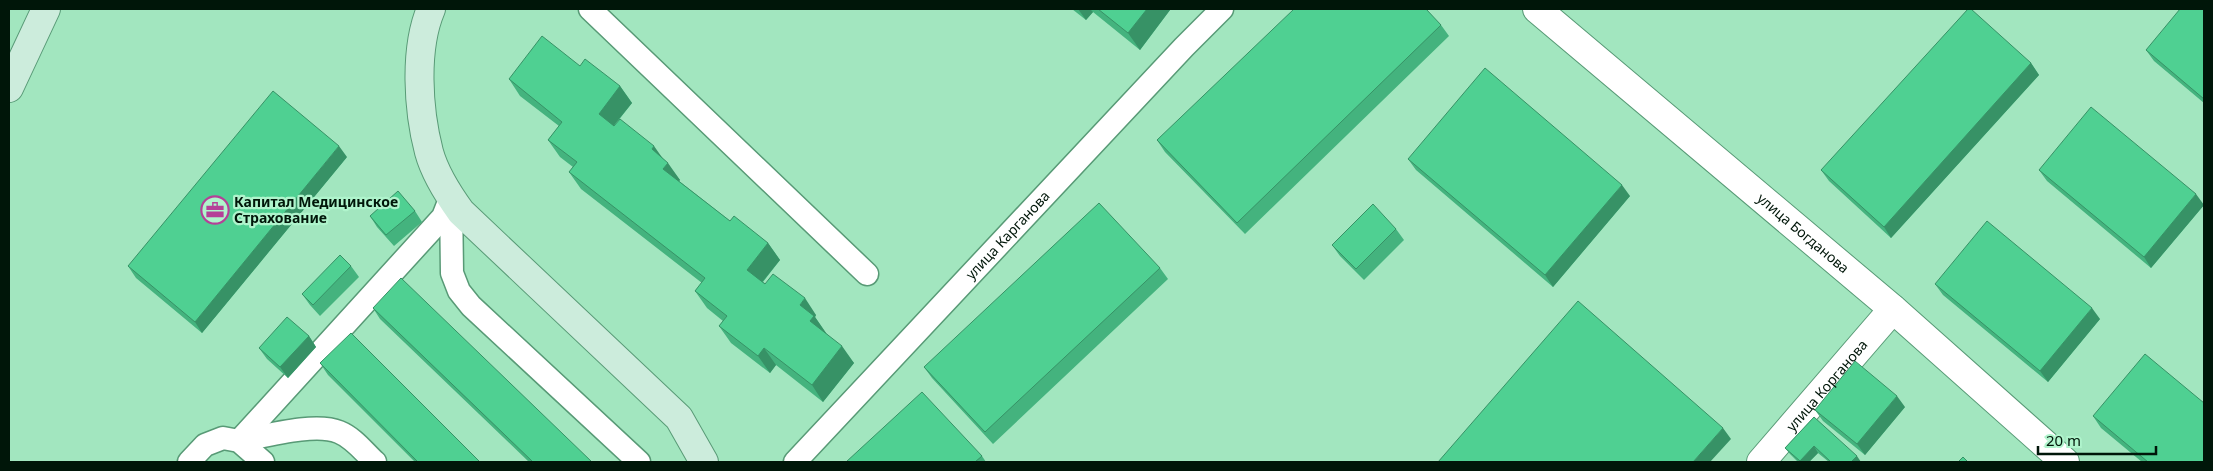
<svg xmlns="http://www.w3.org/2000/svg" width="2213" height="471" font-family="'Noto Sans',sans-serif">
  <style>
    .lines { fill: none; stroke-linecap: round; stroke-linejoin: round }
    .lane-casing { stroke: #589a76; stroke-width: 25 }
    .street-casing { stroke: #589a76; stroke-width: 30 }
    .secondary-casing { stroke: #589a76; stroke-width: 30 }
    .lane { stroke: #fff; stroke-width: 22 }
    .street { stroke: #fff; stroke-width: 28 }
    .secondary { stroke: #ccecdc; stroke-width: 28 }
    .wall { fill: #44b37e }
    .shaded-wall { fill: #379266 }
    .building { fill: #4fd092; stroke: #379266 }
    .labels { text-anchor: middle; stroke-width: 4.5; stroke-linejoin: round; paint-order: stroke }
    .poi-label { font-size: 14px; font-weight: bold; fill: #001609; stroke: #aff4cc; text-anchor: start }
    .street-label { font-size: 14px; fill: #001609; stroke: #aff4cc }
  </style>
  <rect width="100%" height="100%" fill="#a2e6bf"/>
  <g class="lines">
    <g class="lane-casing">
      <g id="lane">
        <path d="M 590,9 L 867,274"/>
        <path d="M 451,198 L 452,273 L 459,291 L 471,306 L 639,462"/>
        <path d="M 239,441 L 443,217 L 450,199"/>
        <path d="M 239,441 C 266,436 315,422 339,432 C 354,438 364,452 375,462"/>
        <path d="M 189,462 L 205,445 L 223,438 L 239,441 L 263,462"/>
        <path id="s1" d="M 795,462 L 1184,47 L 1222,9"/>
      </g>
    </g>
    <g class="street-casing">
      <g id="street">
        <path id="s2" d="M 1537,9 L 1893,309 L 2065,462"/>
        <path id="s3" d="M 1761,462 L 1893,309"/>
      </g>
    </g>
    <g class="secondary-casing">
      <path id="secondary" d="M 431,9 C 414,49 418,110 429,152 C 435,174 448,194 461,212 L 679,418 L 704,462
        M 9,88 L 46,9"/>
    </g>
    <use href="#lane" class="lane"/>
    <use href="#street" class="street"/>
    <use href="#secondary" class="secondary"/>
  </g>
  <path class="wall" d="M 1072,9 L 1170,9 L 1170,10 L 1140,50 L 1093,12 L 1086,20 Z
    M 2204,9 L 2204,103 L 2154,61 L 2146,50 Z
    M 1441,25 L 1449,36 L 1245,234 L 1165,152 L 1157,140 Z
    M 2031,63 L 2039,75 L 1891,238 L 1829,181 L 1821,170 Z
    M 580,66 L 620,86 L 632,103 L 614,126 L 663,159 L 680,180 L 679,181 L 730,221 L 768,243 L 780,260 L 763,282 L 816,315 L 815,317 L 826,333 L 854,363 L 823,402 L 776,365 L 770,373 L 731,343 L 719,326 L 723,321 L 707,308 L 695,291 L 702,283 L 581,189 L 569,172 L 573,167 L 560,157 L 548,140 L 559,126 L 520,96 L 509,79 Z
    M 347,157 L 202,333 L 136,278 L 128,266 Z
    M 1408,159 L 1630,196 L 1553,287 L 1416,170 Z
    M 2039,170 L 2204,205 L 2151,268 L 2047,181 Z
    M 415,211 L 422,222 L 394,246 L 377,227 L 370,216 Z
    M 1396,229 L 1404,240 L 1364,280 L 1340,256 L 1332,245 Z
    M 351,266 L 359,277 L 320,316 L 310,305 L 302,294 Z
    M 1160,268 L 1168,279 L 993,444 L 932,378 L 924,367 Z
    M 1935,284 L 2100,319 L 2048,382 L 1943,295 Z
    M 373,308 L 592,462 L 529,462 L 380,319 Z
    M 309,336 L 316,347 L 288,378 L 267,359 L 259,348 Z
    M 320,363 L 480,462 L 415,462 L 328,375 Z
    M 1905,407 L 1865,455 L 1823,421 L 1815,410 Z
    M 2093,416 L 2204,462 L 2142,462 L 2101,428 Z
    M 1814,417 L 1861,462 L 1829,462 L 1818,453 L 1809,462 L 1798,462 L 1790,454 L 1785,448 Z
    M 982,456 L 986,462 L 846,462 Z"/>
  <path class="shaded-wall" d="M 1078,9 L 1090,9 L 1093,12 L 1086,20 Z
    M 1147,9 L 1170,9 L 1170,10 L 1140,50 L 1128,33 Z
    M 2031,63 L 2039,75 L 1891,238 L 1884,227 Z
    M 620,86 L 632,103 L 610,130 L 599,114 Z
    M 339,146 L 347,157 L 202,333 L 195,322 Z
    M 654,146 L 666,163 L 652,149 Z
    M 668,163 L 680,180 L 675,186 L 663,169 Z
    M 1622,185 L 1630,196 L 1553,287 L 1545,275 Z
    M 2196,194 L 2204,205 L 2151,268 L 2144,257 Z
    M 768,243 L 780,260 L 759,286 L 747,270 Z
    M 805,298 L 816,315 L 815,317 L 826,333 L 822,338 L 800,305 Z
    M 2092,308 L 2100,319 L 2048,382 L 2040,371 Z
    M 309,336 L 316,347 L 288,378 L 280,367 Z
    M 842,346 L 854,363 L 823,402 L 812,385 Z
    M 764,348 L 776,365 L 770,373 L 758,356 Z
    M 1897,396 L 1905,407 L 1865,455 L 1857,444 Z
    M 1723,428 L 1731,439 L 1710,462 L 1693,462 Z
    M 1814,446 L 1818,453 L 1809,462 L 1800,462 L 1800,461 Z
    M 1857,456 L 1861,462 L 1851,462 Z"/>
  <path class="building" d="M 1098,9 L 1147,9 L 1128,33 Z
    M 1294,9 L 1426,9 L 1441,25 L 1237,223 L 1157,140 Z
    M 1968,9 L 1971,9 L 2031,63 L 1884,227 L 1821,170 Z
    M 2180,9 L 2204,9 L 2204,99 L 2146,50 Z
    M 542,36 L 580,66 L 585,59 L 620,86 L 599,114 L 614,126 L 620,119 L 654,146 L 652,149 L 668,163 L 663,169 L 730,221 L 734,216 L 768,243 L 747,270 L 765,284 L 773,274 L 805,298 L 800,305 L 814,316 L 810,321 L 842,346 L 812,385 L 764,348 L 758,356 L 719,326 L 727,316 L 695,291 L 705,278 L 569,172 L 577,162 L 548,140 L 562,122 L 509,79 Z
    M 1485,68 L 1622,185 L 1545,275 L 1408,159 Z
    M 273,91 L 339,146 L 195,322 L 128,266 Z
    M 2091,107 L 2196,194 L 2144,257 L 2039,170 Z
    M 398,191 L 415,211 L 386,235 L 370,216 Z
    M 1099,203 L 1160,268 L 985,432 L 924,367 Z
    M 1373,204 L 1396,229 L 1356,269 L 1332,245 Z
    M 1987,221 L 2092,308 L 2040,371 L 1935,284 Z
    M 340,255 L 351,266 L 313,305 L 302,294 Z
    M 401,278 L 592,462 L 533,462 L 373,308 Z
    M 1578,301 L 1723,428 L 1693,462 L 1438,462 Z
    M 287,317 L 309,336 L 280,367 L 259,348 Z
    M 351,333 L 480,462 L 418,462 L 320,363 Z
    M 2145,354 L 2204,403 L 2204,462 L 2148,462 L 2093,416 Z
    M 1855,361 L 1897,396 L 1857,444 L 1815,410 Z
    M 922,392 L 982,456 L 975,462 L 846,462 Z
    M 1814,417 L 1857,456 L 1851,462 L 1831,462 L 1814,446 L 1800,461 L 1785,448 Z
    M 1963,457 L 1968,462 L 1958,462 Z"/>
  <defs>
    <g id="office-ring" transform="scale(1.4375)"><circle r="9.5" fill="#aff4cc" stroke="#b54098" stroke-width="1.5"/><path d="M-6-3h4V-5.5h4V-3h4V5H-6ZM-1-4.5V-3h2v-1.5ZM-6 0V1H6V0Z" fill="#b54098"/></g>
  </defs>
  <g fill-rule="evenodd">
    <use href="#office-ring" x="215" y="210"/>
  </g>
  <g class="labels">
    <g class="poi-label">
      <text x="234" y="207">Капитал Медицинское<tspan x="234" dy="16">Страхование</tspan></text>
    </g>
    <g class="street-label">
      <text dy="5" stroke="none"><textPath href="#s2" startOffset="348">улица Богданова</textPath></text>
      <text dy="5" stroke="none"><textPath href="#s1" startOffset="311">улица Карганова</textPath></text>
      <text dy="5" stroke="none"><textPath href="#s3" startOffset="101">улица Корганова</textPath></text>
    </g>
  </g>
  <rect width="2213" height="471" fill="none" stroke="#001609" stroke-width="20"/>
  <path d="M2038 446v8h118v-8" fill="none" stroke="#001609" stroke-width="2.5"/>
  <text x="2046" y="446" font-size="15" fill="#001609" stroke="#aff4cc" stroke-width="4" paint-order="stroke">20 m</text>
</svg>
